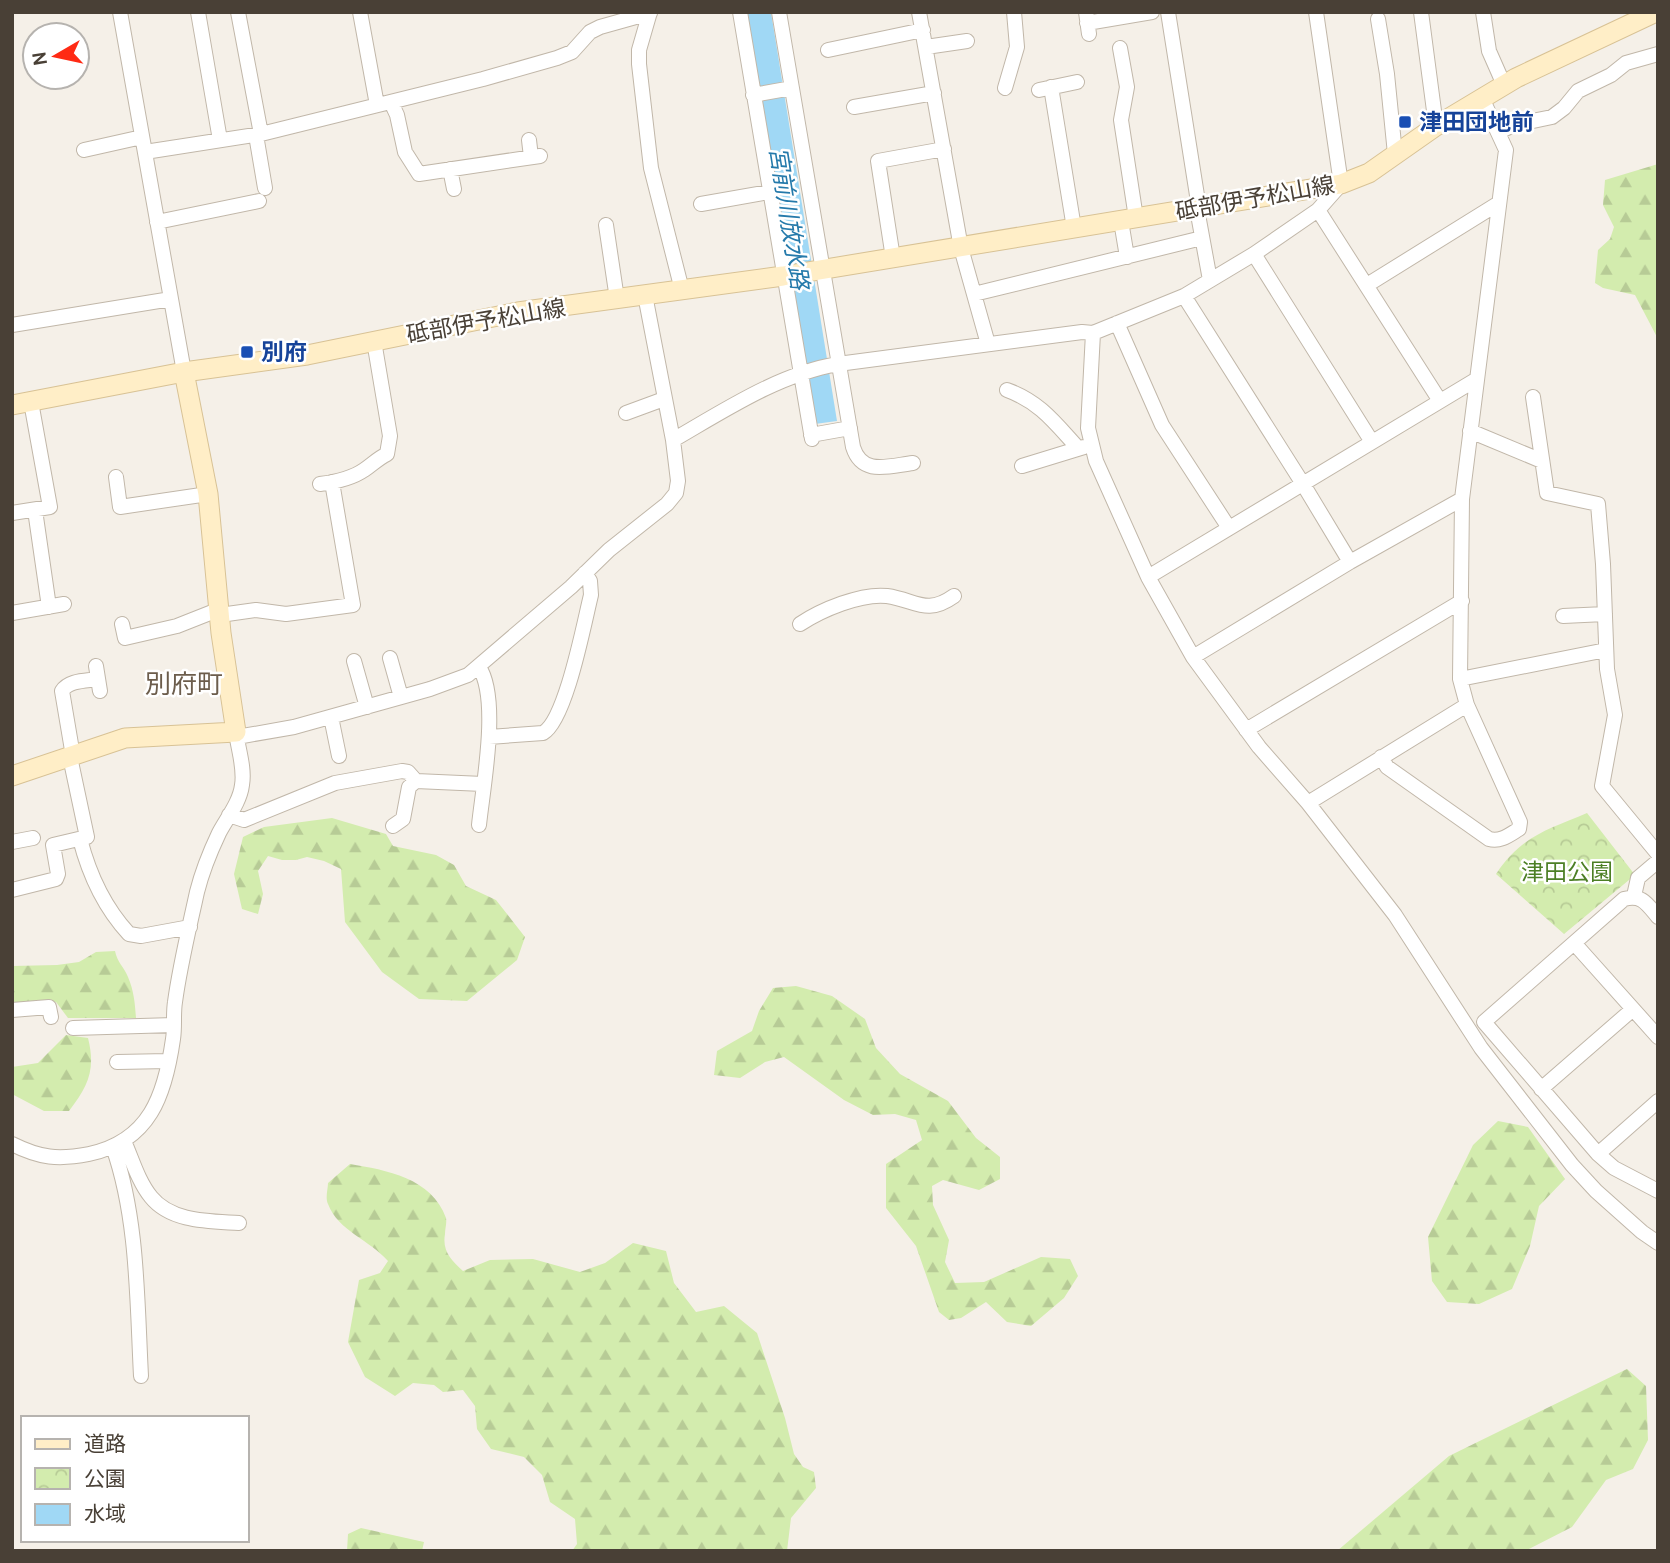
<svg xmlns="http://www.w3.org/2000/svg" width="1670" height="1563" font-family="Cabin,'Noto Sans JP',sans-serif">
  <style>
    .forest { fill: url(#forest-firs) }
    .park { fill: url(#park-crowns) }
    .water { fill: #a0d8f5 }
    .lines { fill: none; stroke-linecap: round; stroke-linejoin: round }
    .minor-casing { stroke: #c1b7a9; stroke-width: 16 }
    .secondary-casing { stroke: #d8c295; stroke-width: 21 }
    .minor { stroke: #fff; stroke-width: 14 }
    .secondary { stroke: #ffeec7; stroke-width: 19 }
    .transit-dot { fill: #1a4fb4; stroke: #fff; stroke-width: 2.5 }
    .labels { text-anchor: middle; stroke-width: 5; stroke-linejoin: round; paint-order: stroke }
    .transit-label { font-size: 23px; font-weight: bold; fill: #164399; stroke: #fff; text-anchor: start }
    .street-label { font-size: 23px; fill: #494036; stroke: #fff }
    .park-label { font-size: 23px; fill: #4c7f25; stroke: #fff }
    .water-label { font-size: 24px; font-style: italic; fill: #257aab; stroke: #fff }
    .quarter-label { font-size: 26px; fill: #6c5d4c; stroke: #fff }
  </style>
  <defs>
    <pattern id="forest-firs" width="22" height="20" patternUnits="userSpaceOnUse" patternTransform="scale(1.75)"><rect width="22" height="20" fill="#d3ecae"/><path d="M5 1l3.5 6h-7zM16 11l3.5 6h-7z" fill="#b7cb96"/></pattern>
    <pattern id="park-crowns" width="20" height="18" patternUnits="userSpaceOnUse" patternTransform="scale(1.75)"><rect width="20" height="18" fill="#d3ecae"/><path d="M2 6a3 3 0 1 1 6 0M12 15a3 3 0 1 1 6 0" fill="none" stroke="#b7cb96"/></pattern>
  </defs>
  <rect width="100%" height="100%" fill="#f5f0e8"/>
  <path class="forest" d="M 1658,164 L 1658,339 L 1635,295 L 1603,288 L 1595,283 L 1598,250 L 1610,239 L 1614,227 L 1603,205 L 1605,180 Z
    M 332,818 L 386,834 L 393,846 L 436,855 L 454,865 L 466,886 L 496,900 L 525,937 L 517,960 L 467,1001 L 419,999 L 382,972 L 345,922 L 341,869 L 324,861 L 307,857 L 296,860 L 282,860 L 268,856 L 258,871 L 263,894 L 258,914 L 242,909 L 234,874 L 243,837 L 264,827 Z
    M 115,951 C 117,962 124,967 128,977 C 134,991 135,1004 136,1018 L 68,1018 L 56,1002 L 45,1001 L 12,1015 L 12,966 L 57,965 L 79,962 L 96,952 Z
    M 796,986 L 832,996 L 865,1019 L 876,1048 L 900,1074 L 948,1101 L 976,1138 L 1000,1157 L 1000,1179 L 979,1190 L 943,1180 L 932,1186 L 933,1205 L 949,1240 L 945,1262 L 955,1283 L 984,1282 L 1041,1257 L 1070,1259 L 1078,1276 L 1064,1298 L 1031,1326 L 1007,1322 L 986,1302 L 961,1318 L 949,1320 L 939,1312 L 916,1246 L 886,1208 L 886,1164 L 922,1140 L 916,1120 L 895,1114 L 873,1115 L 844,1100 L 784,1057 L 765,1062 L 740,1078 L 714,1075 L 717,1051 L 752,1031 L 759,1011 L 773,988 Z
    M 66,1035 L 88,1038 C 96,1070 88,1086 69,1111 L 44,1111 L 12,1094 L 12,1067 L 38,1063 Z
    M 1498,1121 L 1528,1127 L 1565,1179 L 1539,1206 L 1530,1246 L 1512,1289 L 1479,1304 L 1447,1302 L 1432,1281 L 1428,1237 L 1473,1145 Z
    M 350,1164 C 386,1170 432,1178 446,1218 C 447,1223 445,1229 445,1234 C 442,1251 451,1260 463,1271 L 490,1260 L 533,1259 L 580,1272 L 605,1263 L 633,1243 L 666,1251 L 674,1283 L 696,1312 L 724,1306 L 757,1333 L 785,1418 L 794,1454 L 803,1467 L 814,1472 L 816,1488 L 791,1518 L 787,1551 L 572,1551 L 577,1544 L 575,1519 L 550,1502 L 542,1475 L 524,1457 L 491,1449 L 477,1429 L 475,1406 L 463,1390 L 443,1392 L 434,1385 L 413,1383 L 395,1396 L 365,1377 L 348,1342 L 359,1280 L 380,1273 L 388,1261 C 370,1240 338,1231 328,1204 C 325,1198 328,1189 328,1183 Z
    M 1627,1369 L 1646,1386 L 1648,1440 L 1633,1469 L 1606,1480 L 1572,1527 L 1525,1551 L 1337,1551 L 1449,1456 Z
    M 361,1528 L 424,1542 L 422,1551 L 347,1551 L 348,1534 Z"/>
  <path class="park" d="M 1587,813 L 1635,875 L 1564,934 L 1496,874 C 1521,836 1547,830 1587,813 Z"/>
  <path class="water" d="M 746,12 L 771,12 L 837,421 L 815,424 Z"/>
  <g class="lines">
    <g class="minor-casing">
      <path id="minor" d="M 120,12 L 184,372
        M 198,12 L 220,140
        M 238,12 L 261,134
        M 360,12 L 377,105
        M 650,12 L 639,50 L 639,64 L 651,168 L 682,290
        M 740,12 L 812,439
        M 779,12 L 853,447 C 862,476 888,466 913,463
        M 919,12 L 961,248 L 988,344
        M 1086,12 L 1089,34
        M 1168,12 L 1199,208
        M 1421,12 L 1436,126
        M 1483,12 L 1489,51 L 1504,85
        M 1378,19 L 1387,74 L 1395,154
        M 1087,23 L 1152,12
        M 926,47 L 967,41
        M 1120,48 L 1127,87 L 1121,120 L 1136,218
        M 828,50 L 923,30
        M 1051,87 L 1074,228
        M 1005,88 L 1017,47 L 1014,12
        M 1039,90 L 1077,82
        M 753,95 L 792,88
        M 391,102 L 397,115 L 405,152 L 419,174 L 540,156
        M 854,107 L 934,93
        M 1499,132 L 1513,125 L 1552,117 L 1564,108 L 1578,91 L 1611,75 L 1626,63 L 1658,54
        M 256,135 L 265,188
        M 529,140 L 531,157
        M 84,150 L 142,137
        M 145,152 L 261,134 L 483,79 L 557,58 L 572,52 L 590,32 L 600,27 L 650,13
        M 450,169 L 454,189
        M 701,204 L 769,192
        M 1197,209 L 1210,280
        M 1318,210 L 1440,401
        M 1121,221 L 1127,257
        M 157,222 L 259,201
        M 606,225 L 617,299
        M 1254,254 L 1372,442
        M 893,258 L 878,161 L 944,149
        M 1367,285 L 1499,203
        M 974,294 L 1202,238
        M 1184,296 L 1303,484 L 1350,562
        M 1117,323 L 1162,425 L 1229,528
        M 12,325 L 171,299
        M 1093,333 L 1088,428 L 1096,461 L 1148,577 L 1193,657 L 1259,747 L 1308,803 L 1395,915 L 1481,1048 L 1572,1165 L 1596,1191 L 1642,1232 L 1658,1243
        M 1007,390 C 1040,402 1055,423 1078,448
        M 1533,397 L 1547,493 L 1598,504 L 1603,564 L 1607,669 L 1615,715 L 1602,786 L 1658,854
        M 626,413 L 664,399
        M 1470,431 L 1542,461
        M 811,435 L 850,428
        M 673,440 C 725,410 779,374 838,364 L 1082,332 L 1093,333 L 1184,296 L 1254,254 L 1318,210 L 1341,184 L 1316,12
        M 1022,466 L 1084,447
        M 116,477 L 120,507 L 208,494
        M 320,484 C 335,482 351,479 364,470 C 372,465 377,459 387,454 L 390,436 L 374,341
        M 35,510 L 49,607
        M 12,513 L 50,507 L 31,402
        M 1148,577 L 1477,379
        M 12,613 L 64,604
        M 220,615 L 256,610 L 286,614 L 353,605 L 332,482
        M 1563,616 L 1605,614
        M 122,624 L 125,638 L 177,626 L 220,609
        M 800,624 C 821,610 861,593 887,596 C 916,600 926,616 954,596
        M 1193,657 L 1350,562 L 1462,499
        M 390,658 L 401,697
        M 354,661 L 367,707
        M 96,666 L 100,691
        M 1460,679 L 1606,650
        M 331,717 L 339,756
        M 1246,730 L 1462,601
        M 237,737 L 294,727 L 430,689 L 468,675 L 571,587 L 609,550 L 667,504 L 676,493 L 678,481 L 673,440 L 645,295
        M 489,737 L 543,733 C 566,720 584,623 591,595 L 590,581 L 585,573
        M 73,756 L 62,691 C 69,680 86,681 98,679
        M 1381,757 L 1387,767 L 1489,839 C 1501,842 1509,835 1519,829 L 1520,822 L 1467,705
        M 1308,803 L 1467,705 L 1460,679 L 1462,499 L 1506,150 L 1482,98
        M 229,815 L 244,820 L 335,783 L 402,771 L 408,772 L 416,781
        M 479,825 C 483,786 500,699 479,667
        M 393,826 L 403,819 L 409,787 L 416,781 L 483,784
        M 80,839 C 89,874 104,907 129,934 L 141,936 L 190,927
        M 12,842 L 33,838
        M 12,890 L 56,879 L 58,874 L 53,845 L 87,837 L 70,757
        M 1634,896 L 1638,878 L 1658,861
        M 1658,917 C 1647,904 1642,894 1624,899 L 1484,1022 L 1598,1154 L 1614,1168 L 1658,1191
        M 1574,943 L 1658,1037
        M 12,1010 L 49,1007 L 51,1017
        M 73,1028 L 174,1025
        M 117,1062 L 168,1061
        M 1541,1089 L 1633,1009
        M 124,1141 C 132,1159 138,1181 151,1197 C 171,1222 209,1221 239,1223
        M 12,1144 C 40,1158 58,1160 89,1154 C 150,1141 165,1095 173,1039 C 175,1027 173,1014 175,1002 C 180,965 189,929 197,892 C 202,872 210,852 219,833 C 227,818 240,802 242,785 C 245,768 238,749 236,732
        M 113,1147 C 138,1218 137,1301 141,1376
        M 1598,1154 L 1658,1101"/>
    </g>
    <g class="secondary-casing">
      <path id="secondary" d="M 12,405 L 184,372 L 307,355 L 518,312 L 783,276 L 1341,184 L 1369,173 L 1436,126 L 1516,78 L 1656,12
        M 12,776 L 125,738 L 236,732 L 221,633 L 208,494 L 184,372"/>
    </g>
    <use href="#minor" class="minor"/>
    <use href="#secondary" class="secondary"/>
  </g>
  <g class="transit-dot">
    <rect x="1398" y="115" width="14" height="14" rx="3.5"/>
    <rect x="240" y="345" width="14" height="14" rx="3.5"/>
  </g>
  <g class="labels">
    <g class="transit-label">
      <text x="1419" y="130">津田団地前</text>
      <text x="261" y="360">別府</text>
    </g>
    <g class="street-label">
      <text transform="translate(1255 198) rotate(-10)" y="8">砥部伊予松山線</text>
      <text transform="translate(486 321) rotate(-10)" y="8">砥部伊予松山線</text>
    </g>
    <g class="park-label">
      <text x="1567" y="880">津田公園</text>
    </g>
    <g class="water-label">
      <text transform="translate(789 218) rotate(81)" y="8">宮前川放水路</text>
    </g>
    <g class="quarter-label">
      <text x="184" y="693">別府町</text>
    </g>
  </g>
  <rect width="1670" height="1563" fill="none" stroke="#494036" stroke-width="28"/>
  <rect x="21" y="1416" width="228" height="126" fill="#ffffff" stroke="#b6b3af" stroke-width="2"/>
  <rect x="35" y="1439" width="35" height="10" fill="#ffeec7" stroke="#b6b3af" stroke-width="2"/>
  <text x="84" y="1451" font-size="21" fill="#494036">道路</text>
  <rect x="35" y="1468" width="35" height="21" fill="url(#park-crowns)" stroke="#b6b3af" stroke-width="2"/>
  <text x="84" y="1486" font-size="21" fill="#494036">公園</text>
  <rect x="35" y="1504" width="35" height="21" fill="#a0d8f5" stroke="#b6b3af" stroke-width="2"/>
  <text x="84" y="1521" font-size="21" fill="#494036">水域</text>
  <g transform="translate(56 56) rotate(261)"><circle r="33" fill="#ffffff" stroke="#b6b3af" stroke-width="2"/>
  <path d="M0-5L12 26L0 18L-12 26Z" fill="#ff2a14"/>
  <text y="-10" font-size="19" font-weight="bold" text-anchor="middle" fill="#494036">N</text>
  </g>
</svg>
